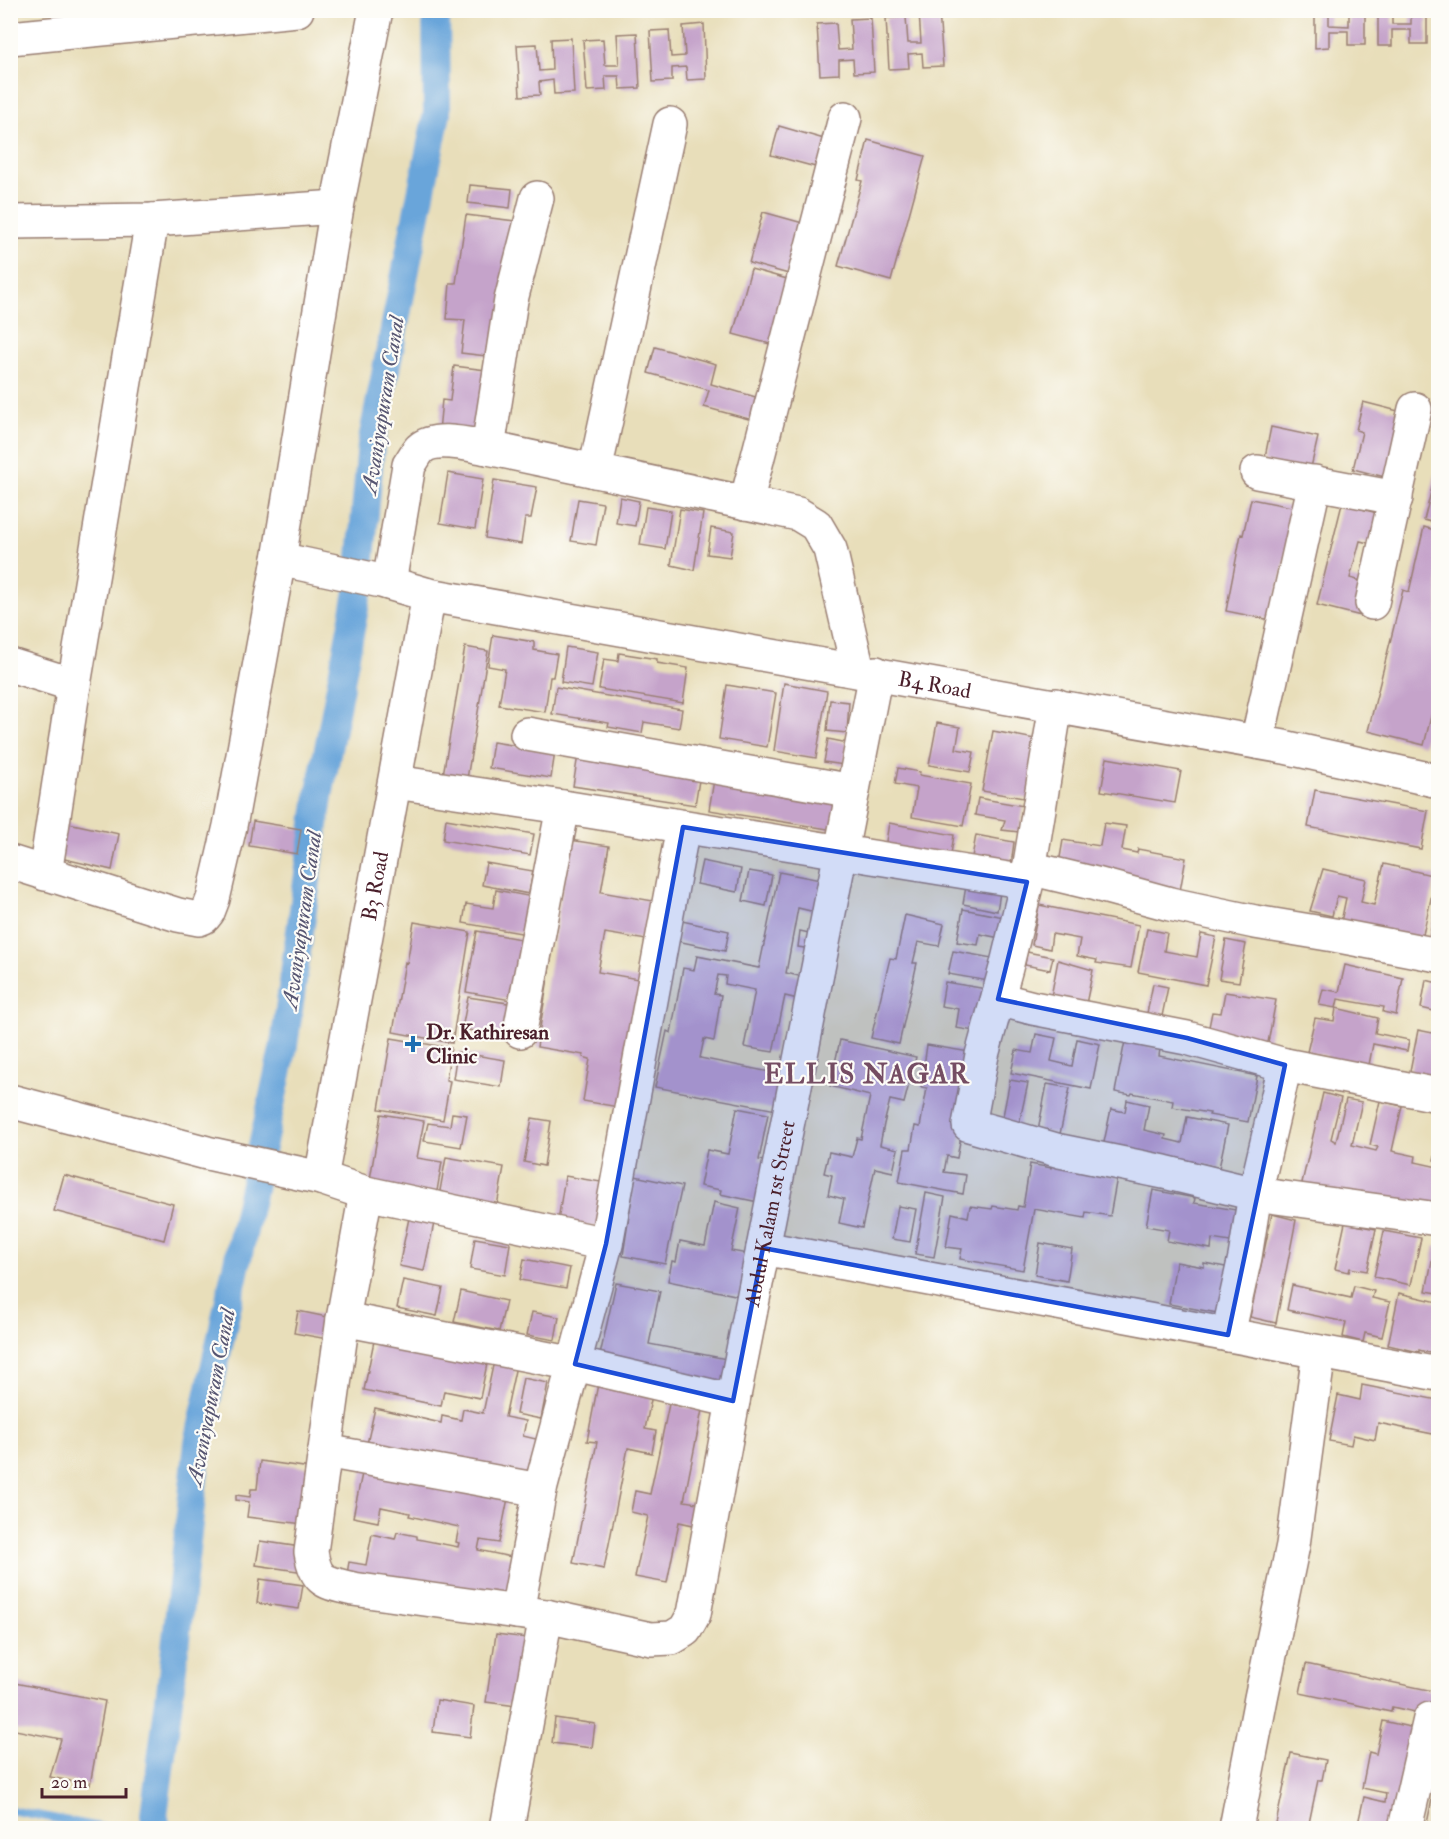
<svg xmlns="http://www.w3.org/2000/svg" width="1449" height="1839" font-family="'IM FELL Double Pica',serif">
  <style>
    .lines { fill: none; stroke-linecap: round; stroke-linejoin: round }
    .stream { stroke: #69a5da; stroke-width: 8 }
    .canal { stroke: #69a5da; stroke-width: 28 }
    .building { fill: #c5a3ca }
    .minor-casing { stroke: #997e72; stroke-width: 36 }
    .minor { stroke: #fff; stroke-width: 33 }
    .marked { fill: #1d4ed8; fill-opacity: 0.2; stroke: #1d4ed8; stroke-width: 4.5; stroke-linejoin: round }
    .poi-dot { fill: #1f6fb2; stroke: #fdfcf7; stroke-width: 2 }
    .labels { text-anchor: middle; stroke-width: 4.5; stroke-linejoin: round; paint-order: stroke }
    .street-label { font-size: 21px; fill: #4a1f2b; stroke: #fdfcf7 }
    .poi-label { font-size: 21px; font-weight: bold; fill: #4a1f2b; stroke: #fdfcf7; text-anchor: start }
    .water-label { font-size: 22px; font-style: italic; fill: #565571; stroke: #fdfcf7 }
    .district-label { font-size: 27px; font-weight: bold; letter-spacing: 1.5px; fill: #754d63; stroke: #fdfcf7 }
  </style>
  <rect width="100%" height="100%" fill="#fdfcf7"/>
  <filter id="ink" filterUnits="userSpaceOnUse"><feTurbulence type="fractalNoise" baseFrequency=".0167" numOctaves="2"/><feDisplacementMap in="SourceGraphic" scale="12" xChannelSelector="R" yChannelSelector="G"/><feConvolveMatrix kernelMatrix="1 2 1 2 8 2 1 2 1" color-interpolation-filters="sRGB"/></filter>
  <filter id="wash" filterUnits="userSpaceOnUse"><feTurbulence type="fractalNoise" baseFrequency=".008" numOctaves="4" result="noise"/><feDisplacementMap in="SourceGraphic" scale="24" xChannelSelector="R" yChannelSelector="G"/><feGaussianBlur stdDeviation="1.35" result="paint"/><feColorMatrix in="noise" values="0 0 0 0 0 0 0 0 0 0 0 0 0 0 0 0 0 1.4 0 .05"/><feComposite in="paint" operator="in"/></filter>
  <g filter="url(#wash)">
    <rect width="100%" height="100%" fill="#e8deba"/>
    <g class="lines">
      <path class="stream" d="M 10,1810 L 105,1828"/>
      <path class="canal" d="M 157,1828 L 154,1815 L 171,1684 L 198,1443 L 284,1045 L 319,796 L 358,592 L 371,445 L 437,113 L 436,10"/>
    </g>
    <g id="blocks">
      <path class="building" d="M 1315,10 L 1329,10 L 1329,25 L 1349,26 L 1349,10 L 1365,10 L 1365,45 L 1348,45 L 1348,31 L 1329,31 L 1329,47 L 1315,48 Z
        M 1378,10 L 1392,10 L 1392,24 L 1411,24 L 1411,10 L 1427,10 L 1427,44 L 1411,44 L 1411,30 L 1392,30 L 1392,46 L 1378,46 Z
        M 939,11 L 943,66 L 923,67 L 922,53 L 908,54 L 909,68 L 889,69 L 886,18 L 906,17 L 908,43 L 921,43 L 919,12 Z
        M 871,18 L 874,72 L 854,73 L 853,59 L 839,60 L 839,74 L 820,75 L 817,24 L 836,23 L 838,50 L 852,49 L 850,19 Z
        M 704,24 L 706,79 L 687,80 L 686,67 L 672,68 L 672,81 L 653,82 L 650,31 L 669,30 L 671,57 L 685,56 L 683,26 Z
        M 637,33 L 640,88 L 620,89 L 619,76 L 605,76 L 606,90 L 587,91 L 583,40 L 603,39 L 605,65 L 619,65 L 617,34 Z
        M 571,38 L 574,93 L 554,94 L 553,80 L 539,82 L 540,95 L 520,96 L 517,45 L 537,44 L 539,71 L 552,70 L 551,39 Z
        M 779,126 L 831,141 L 823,169 L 771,155 Z
        M 868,140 L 925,156 L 891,281 L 838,266 L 862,181 L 858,180 Z
        M 470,185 L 512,189 L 510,208 L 468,203 Z
        M 763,212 L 810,225 L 796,276 L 749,263 Z
        M 466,215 L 515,221 L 495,357 L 461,353 L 465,320 L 447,319 L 450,283 L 456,283 Z
        M 751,269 L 798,282 L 774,345 L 733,334 Z
        M 655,347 L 716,364 L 711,384 L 766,400 L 760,422 L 704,407 L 709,390 L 648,373 Z
        M 454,366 L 494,371 L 487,436 L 439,431 L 442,400 L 450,401 Z
        M 1363,402 L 1406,413 L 1389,478 L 1353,469 L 1362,432 L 1356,430 Z
        M 1271,427 L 1318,437 L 1310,472 L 1264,462 Z
        M 1438,464 L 1438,524 L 1424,520 Z
        M 448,473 L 483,479 L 475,529 L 440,523 Z
        M 494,480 L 537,487 L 531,518 L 525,518 L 521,544 L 485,538 Z
        M 620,497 L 639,501 L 635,526 L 616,523 Z
        M 578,499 L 603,503 L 596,545 L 571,541 Z
        M 1251,499 L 1297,508 L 1271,620 L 1226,611 L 1241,534 L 1243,535 Z
        M 1342,504 L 1385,515 L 1377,545 L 1360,541 L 1350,578 L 1369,583 L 1361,616 L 1317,605 Z
        M 646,507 L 671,511 L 665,549 L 640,545 Z
        M 680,509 L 703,513 L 694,570 L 671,565 Z
        M 1424,527 L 1438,531 L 1438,688 L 1424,745 L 1368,731 L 1403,590 L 1409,592 Z
        M 711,528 L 734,532 L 730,557 L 707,554 Z
        M 493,635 L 534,642 L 534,650 L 557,654 L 553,677 L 550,677 L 545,712 L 499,705 L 505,669 L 488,666 Z
        M 465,647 L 488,651 L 467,779 L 443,775 Z
        M 566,647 L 598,652 L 592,687 L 561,682 Z
        M 619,653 L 657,659 L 657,663 L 688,668 L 683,703 L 599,689 L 604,659 L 618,661 Z
        M 784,683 L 827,691 L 816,758 L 774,751 Z
        M 727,685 L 776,693 L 767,747 L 719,739 Z
        M 556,687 L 682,709 L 679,728 L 644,722 L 642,733 L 608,727 L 609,723 L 552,714 Z
        M 830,700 L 849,702 L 847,733 L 827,731 Z
        M 937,723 L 960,727 L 956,749 L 974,752 L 970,772 L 929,765 Z
        M 993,731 L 1040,740 L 1029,799 L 982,791 Z
        M 828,739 L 848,743 L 844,765 L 824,762 Z
        M 493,742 L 555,752 L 551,778 L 489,768 Z
        M 578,755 L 700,774 L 695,805 L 573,786 Z
        M 1107,758 L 1181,771 L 1175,803 L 1101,791 Z
        M 898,768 L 920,772 L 919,775 L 971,784 L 963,826 L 912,817 L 917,788 L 895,784 Z
        M 714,780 L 844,803 L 840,831 L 709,810 Z
        M 1315,790 L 1428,811 L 1421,849 L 1308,827 Z
        M 978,798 L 1024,806 L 1019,832 L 1002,830 L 1005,820 L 975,815 Z
        M 446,819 L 534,834 L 530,855 L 443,840 Z
        M 253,821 L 301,829 L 297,854 L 249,846 Z
        M 64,822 L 119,834 L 112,870 L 56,857 Z
        M 889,823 L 954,835 L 950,860 L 885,848 Z
        M 1104,823 L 1126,826 L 1122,850 L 1137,853 L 1138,849 L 1186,858 L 1180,891 L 1058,869 L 1063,840 L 1100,846 Z
        M 976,835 L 1014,842 L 1011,864 L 972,857 Z
        M 570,840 L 609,846 L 601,892 L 659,902 L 652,941 L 605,933 L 598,972 L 644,980 L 624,1108 L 583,1101 L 590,1059 L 583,1057 L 584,1055 L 537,1047 Z
        M 702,861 L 741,869 L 737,892 L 697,884 Z
        M 486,863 L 533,871 L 529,894 L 482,885 Z
        M 1384,864 L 1436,876 L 1422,939 L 1341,922 L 1346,898 L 1337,896 L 1332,916 L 1310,911 L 1323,869 L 1366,879 L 1361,902 L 1374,905 Z
        M 749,871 L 772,875 L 766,906 L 743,901 Z
        M 779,872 L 826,881 L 819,913 L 798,908 L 786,973 L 803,977 L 798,999 L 785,996 L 773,1052 L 744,1047 L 755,990 L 725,984 L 726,976 L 718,975 L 714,994 L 721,995 L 714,1041 L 704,1039 L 700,1058 L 785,1075 L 776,1110 L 655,1087 L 667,1031 L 671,1033 L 683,968 L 694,970 L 697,956 L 759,968 Z
        M 967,880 L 1001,886 L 997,911 L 963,904 Z
        M 496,890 L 538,898 L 532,935 L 463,923 L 466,904 L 493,908 Z
        M 1039,905 L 1139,925 L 1131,968 L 1096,963 L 1097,960 L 1077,956 L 1080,939 L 1052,934 L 1050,949 L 1032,945 Z
        M 963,909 L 1004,917 L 1000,938 L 980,934 L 978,945 L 957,942 Z
        M 1435,911 L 1438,912 L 1438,941 L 1429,939 Z
        M 905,915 L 944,924 L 939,946 L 918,942 L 913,963 L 917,963 L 899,1044 L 871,1038 L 890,958 L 896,959 Z
        M 682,921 L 729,931 L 725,951 L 677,941 Z
        M 414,922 L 470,932 L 452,1043 L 393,1032 L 405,962 L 407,963 Z
        M 1147,929 L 1167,933 L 1164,951 L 1197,957 L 1201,934 L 1216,937 L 1206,985 L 1138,972 Z
        M 477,931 L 526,940 L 516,1001 L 466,992 Z
        M 800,931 L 814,934 L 811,949 L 798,947 Z
        M 1226,940 L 1246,944 L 1239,982 L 1219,979 Z
        M 953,951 L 998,959 L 994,982 L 948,974 Z
        M 1027,952 L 1053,957 L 1050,970 L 1025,965 Z
        M 1058,960 L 1093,970 L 1085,1009 L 1050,1002 Z
        M 1345,965 L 1403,978 L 1396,1015 L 1383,1012 L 1384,1007 L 1338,999 L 1336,1008 L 1378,1018 L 1375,1033 L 1409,1040 L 1407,1051 L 1373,1044 L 1368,1070 L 1326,1062 L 1327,1056 L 1307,1052 L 1315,1018 L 1334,1021 L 1336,1008 L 1319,1005 L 1323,989 L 1339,992 Z
        M 1426,980 L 1438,983 L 1438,1012 L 1421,1008 Z
        M 945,982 L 987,989 L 974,1031 L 956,1028 L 959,1009 L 941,1006 Z
        M 1153,984 L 1168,987 L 1160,1026 L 1145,1023 Z
        M 1225,992 L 1276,1000 L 1267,1048 L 1207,1037 L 1212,1012 L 1221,1013 Z
        M 468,997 L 514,1004 L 508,1037 L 462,1029 Z
        M 1418,1030 L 1438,1034 L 1438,1082 L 1409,1076 Z
        M 1036,1034 L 1056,1038 L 1051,1061 L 1072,1066 L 1077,1039 L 1100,1044 L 1091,1089 L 1011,1073 L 1016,1050 L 1032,1053 Z
        M 391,1038 L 451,1048 L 446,1080 L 450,1081 L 443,1120 L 379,1109 Z
        M 840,1040 L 916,1057 L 904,1103 L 890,1100 L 884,1124 L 880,1145 L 898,1149 L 893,1172 L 875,1168 L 862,1228 L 839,1223 L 844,1199 L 828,1195 L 832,1175 L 824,1173 L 829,1152 L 852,1157 L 857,1138 L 861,1139 L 870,1096 L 830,1086 Z
        M 1125,1041 L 1160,1049 L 1159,1056 L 1257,1076 L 1248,1122 L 1209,1115 L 1210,1113 L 1172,1107 L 1173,1101 L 1132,1093 L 1131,1095 L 1115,1092 Z
        M 927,1045 L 976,1053 L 957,1158 L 947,1156 L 944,1172 L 966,1175 L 963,1194 L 899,1182 L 905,1149 L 911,1149 L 915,1126 L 920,1127 L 927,1088 L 921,1087 Z
        M 457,1052 L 505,1060 L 501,1087 L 453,1079 Z
        M 1010,1080 L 1028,1083 L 1018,1129 L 1001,1126 Z
        M 1047,1084 L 1070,1088 L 1060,1134 L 1038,1130 Z
        M 1323,1093 L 1341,1098 L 1331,1139 L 1336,1142 L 1346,1099 L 1362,1102 L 1352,1145 L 1376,1151 L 1378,1147 L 1370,1145 L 1380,1101 L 1402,1106 L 1392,1151 L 1416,1156 L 1415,1162 L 1438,1167 L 1438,1216 L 1301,1187 Z
        M 1127,1100 L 1149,1105 L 1144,1130 L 1166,1135 L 1165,1139 L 1182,1143 L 1187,1117 L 1228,1125 L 1219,1168 L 1203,1164 L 1202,1167 L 1103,1147 L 1111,1109 L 1125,1112 Z
        M 737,1108 L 768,1114 L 759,1160 L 771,1163 L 763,1203 L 720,1194 L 721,1190 L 700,1186 L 707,1150 L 728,1154 Z
        M 452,1113 L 467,1115 L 461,1147 L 424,1141 L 428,1123 L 450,1126 Z
        M 381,1114 L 424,1121 L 417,1158 L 442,1162 L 436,1197 L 369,1185 Z
        M 532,1118 L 551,1121 L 544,1166 L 524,1162 Z
        M 1438,1144 L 1438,1161 L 1434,1160 Z
        M 446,1157 L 504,1167 L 497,1206 L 439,1196 Z
        M 1030,1164 L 1051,1168 L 1052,1165 L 1117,1177 L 1110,1216 L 1086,1212 L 1085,1218 L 1034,1209 L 1023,1270 L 960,1259 L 962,1249 L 946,1247 L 952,1213 L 968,1217 L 970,1206 L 992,1209 L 993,1206 L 1017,1210 L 1018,1206 L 1023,1207 Z
        M 64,1175 L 173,1204 L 164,1240 L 54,1211 Z
        M 565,1176 L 607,1183 L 600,1228 L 558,1221 Z
        M 635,1176 L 682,1186 L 665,1264 L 623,1256 Z
        M 1153,1190 L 1195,1198 L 1194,1203 L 1242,1211 L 1236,1243 L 1212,1239 L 1211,1249 L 1167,1241 L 1169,1230 L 1146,1226 Z
        M 926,1193 L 945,1197 L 934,1257 L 915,1254 Z
        M 714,1202 L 740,1208 L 731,1251 L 748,1254 L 740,1296 L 668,1281 L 672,1261 L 676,1262 L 680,1241 L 705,1246 Z
        M 898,1206 L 916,1209 L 910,1242 L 892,1239 Z
        M 1272,1214 L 1296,1220 L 1276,1323 L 1250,1317 Z
        M 409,1218 L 434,1223 L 424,1271 L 399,1266 Z
        M 1345,1223 L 1376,1229 L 1367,1271 L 1350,1268 L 1349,1272 L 1335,1269 Z
        M 1384,1231 L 1421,1238 L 1411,1285 L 1374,1277 Z
        M 475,1238 L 510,1244 L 505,1275 L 470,1269 Z
        M 1040,1243 L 1072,1249 L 1067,1281 L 1035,1275 Z
        M 1435,1246 L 1438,1246 L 1438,1293 L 1426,1291 Z
        M 524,1259 L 570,1268 L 566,1288 L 520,1280 Z
        M 1176,1262 L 1204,1267 L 1204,1263 L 1231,1268 L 1223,1314 L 1169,1304 Z
        M 403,1280 L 443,1288 L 437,1316 L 397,1308 Z
        M 616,1283 L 660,1291 L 649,1344 L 732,1360 L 727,1386 L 600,1355 Z
        M 1292,1285 L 1351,1298 L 1354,1286 L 1374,1291 L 1372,1298 L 1390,1302 L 1382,1337 L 1365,1333 L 1363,1342 L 1343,1337 L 1346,1322 L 1287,1310 Z
        M 461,1291 L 506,1301 L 499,1331 L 454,1322 Z
        M 1399,1293 L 1438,1302 L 1438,1355 L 1419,1350 L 1419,1352 L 1388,1345 Z
        M 298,1311 L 342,1320 L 338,1341 L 294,1333 Z
        M 532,1312 L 559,1317 L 555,1340 L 527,1335 Z
        M 375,1336 L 488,1359 L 480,1398 L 444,1391 L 441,1406 L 364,1390 Z
        M 495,1356 L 517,1361 L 505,1417 L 526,1421 L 523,1436 L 540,1440 L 532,1477 L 367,1444 L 375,1408 L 441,1423 L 442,1416 L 461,1420 L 463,1409 L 483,1413 Z
        M 523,1378 L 548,1383 L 541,1419 L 516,1414 Z
        M 598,1384 L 652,1395 L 645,1429 L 656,1431 L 652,1453 L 628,1448 L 604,1569 L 573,1563 L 597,1442 L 587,1441 Z
        M 1362,1385 L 1438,1400 L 1438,1435 L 1378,1423 L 1375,1440 L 1353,1435 L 1351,1445 L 1329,1441 L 1338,1395 L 1360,1400 Z
        M 669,1404 L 702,1410 L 684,1501 L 703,1504 L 698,1526 L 679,1522 L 667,1583 L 635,1577 L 648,1516 L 631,1512 L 635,1491 L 650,1494 Z
        M 260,1461 L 318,1469 L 311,1525 L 247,1517 L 249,1502 L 236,1500 L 236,1495 L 250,1497 L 251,1489 L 257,1489 Z
        M 364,1464 L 509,1493 L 499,1543 L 480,1540 L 478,1550 L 521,1559 L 512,1601 L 347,1574 L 349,1562 L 366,1565 L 372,1534 L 395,1539 L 397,1532 L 417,1536 L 417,1539 L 458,1547 L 459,1543 L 456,1542 L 459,1527 L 409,1516 L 410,1513 L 381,1507 L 378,1522 L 353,1517 Z
        M 260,1541 L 307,1548 L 304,1572 L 256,1565 Z
        M 260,1579 L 303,1585 L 299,1609 L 257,1603 Z
        M 496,1634 L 535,1639 L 525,1707 L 486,1702 Z
        M 1306,1664 L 1438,1692 L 1438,1717 L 1392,1707 L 1391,1712 L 1300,1693 Z
        M 10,1682 L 105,1701 L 90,1785 L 50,1777 L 61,1739 L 10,1729 Z
        M 437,1700 L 474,1706 L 470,1737 L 433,1732 Z
        M 555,1718 L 595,1724 L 592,1748 L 552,1743 Z
        M 1383,1721 L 1419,1729 L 1397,1828 L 1357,1828 L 1364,1797 L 1385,1802 L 1386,1793 L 1362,1788 L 1369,1752 L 1376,1754 Z
        M 1291,1753 L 1326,1760 L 1322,1780 L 1318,1780 L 1308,1828 L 1275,1828 Z
        M 1438,1768 L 1438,1784 L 1434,1783 Z
        M 1432,1799 L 1438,1800 L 1438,1828 L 1426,1828 Z"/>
    </g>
  </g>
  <g filter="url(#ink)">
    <use href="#blocks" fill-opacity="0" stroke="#997e72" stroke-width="1.5"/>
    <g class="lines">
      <g class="minor-casing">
        <g id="minor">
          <path d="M 10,38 L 297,10"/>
          <path d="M 10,222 L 152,220 L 337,207"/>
          <path d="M 488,448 L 511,300 L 537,198"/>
          <path d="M 595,471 L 670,124"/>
          <path d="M 1257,472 L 1396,498"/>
          <path d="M 746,503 L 845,118"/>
          <path id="s1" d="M 279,559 L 381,581 L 429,595 L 1284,747 L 1438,781"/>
          <path d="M 389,583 L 409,465 C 413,460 416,453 420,449 C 435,435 470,445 488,448 L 798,514 L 816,525 L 830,549 L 858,670"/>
          <path d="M 1372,603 L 1415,409"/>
          <path d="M 10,665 L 74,685"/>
          <path d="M 1056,705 L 1027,882 L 1006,968 L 982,1055 L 969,1125 L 1060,1151 L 1164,1172 L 1255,1194 L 1438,1219"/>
          <path d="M 527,734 L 853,791"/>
          <path d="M 1257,742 L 1315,482"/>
          <path d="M 395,782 L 563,807 L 1027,882"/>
          <path d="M 10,862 L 178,915 L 199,919 L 204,917 L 208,912 L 213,899 L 230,826 L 279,559 L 337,207 L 376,10"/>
          <path d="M 1029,868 L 1096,884 L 1170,904 L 1255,922 L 1334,935 L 1438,955"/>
          <path d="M 45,874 L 74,685 L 152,220"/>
          <path d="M 998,999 L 1033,1008 L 1187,1038 L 1285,1065 L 1438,1095"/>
          <path d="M 520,1031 L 563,807"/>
          <path d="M 10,1101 L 207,1153 L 321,1178 L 366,1193 L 606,1244"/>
          <path id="s2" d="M 321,1178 L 429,595"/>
          <path id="s3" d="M 366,1193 L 343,1319 L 311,1552 C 316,1583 325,1582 353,1589 L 546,1616 L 651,1639 L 672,1638 L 685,1630 L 694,1614 L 733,1401 L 876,673"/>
          <path d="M 763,1248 L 1438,1374"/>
          <path d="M 343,1319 L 575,1364 L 733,1401"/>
          <path d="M 1228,1335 L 1245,1257 L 1255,1194 L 1285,1065"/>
          <path d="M 325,1451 L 540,1490"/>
          <path d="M 517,1612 L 540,1490 L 606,1244 L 683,827"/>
          <path d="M 507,1828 L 546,1616"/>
          <path d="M 1236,1828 L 1261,1698 L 1293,1545 L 1319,1352"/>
          <path d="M 1405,1828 L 1430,1719"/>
        </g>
      </g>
      <use href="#minor" class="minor"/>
    </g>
  </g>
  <path class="marked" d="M 683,827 L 1027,882 L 998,999 L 1187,1038 L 1285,1065 L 1228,1335 L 763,1248 L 733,1401 L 575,1364 L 606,1244 Z"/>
  <path class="poi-dot" d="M410 1035h6v6h6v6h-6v6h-6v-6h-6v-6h6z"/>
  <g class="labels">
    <g class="street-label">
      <text dy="7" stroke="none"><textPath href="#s1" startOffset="668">B4 Road</textPath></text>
      <text dy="7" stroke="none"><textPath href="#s2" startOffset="297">B3 Road</textPath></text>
      <text dy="7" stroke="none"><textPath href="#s3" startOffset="1190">Abdul Kalam 1st Street</textPath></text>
    </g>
    <g class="poi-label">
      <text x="426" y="1039">Dr. Kathiresan<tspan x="426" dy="24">Clinic</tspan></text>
    </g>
    <g class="water-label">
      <text transform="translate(382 405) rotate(-81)" y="8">Avaniyapuram Canal</text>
      <text transform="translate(301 920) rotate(-82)" y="8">Avaniyapuram Canal</text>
      <text transform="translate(210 1397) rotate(-79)" y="8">Avaniyapuram Canal</text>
    </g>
    <g class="district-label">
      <text x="867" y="1083">ELLIS NAGAR</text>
    </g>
  </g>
  <rect width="1449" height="1839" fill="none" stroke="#fdfcf7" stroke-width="36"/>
  <path d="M42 1788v9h84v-9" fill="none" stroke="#4a1f2b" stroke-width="3"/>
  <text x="51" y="1788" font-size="18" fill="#4a1f2b" stroke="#fdfcf7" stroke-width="4.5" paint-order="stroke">20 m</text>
</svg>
